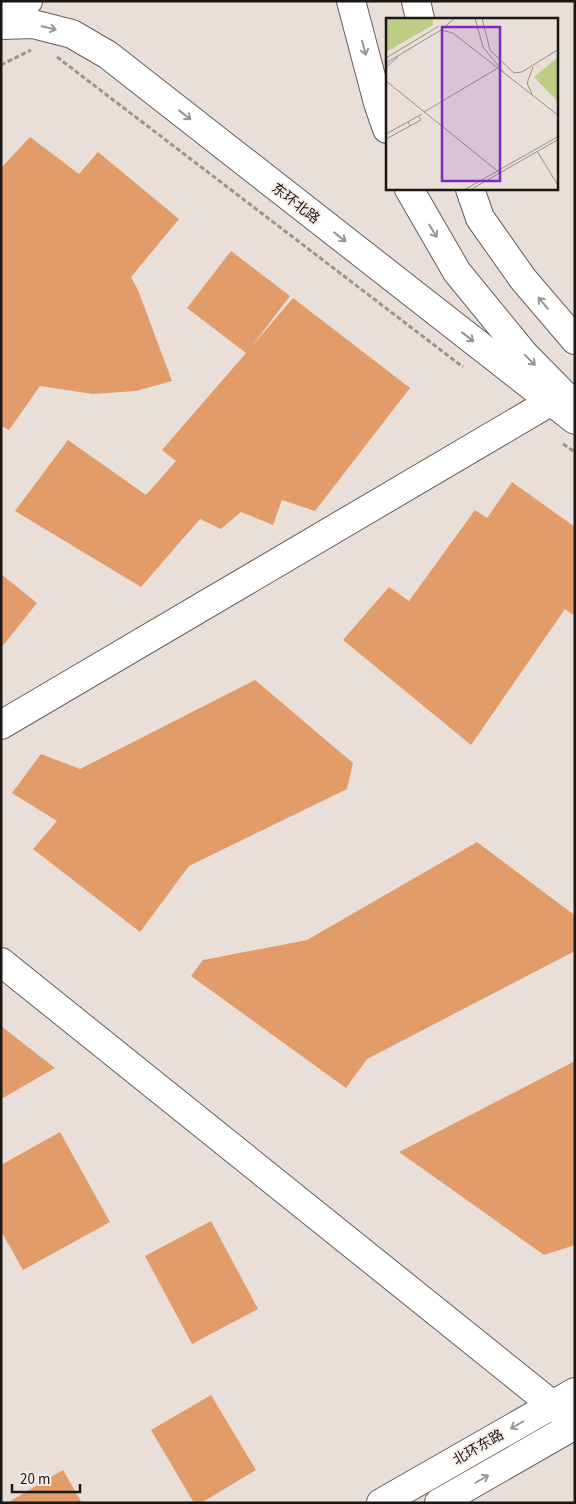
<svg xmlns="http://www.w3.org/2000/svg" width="576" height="1504" font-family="'Source Sans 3','Noto Sans SC',sans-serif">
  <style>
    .building { fill: #e29c6a }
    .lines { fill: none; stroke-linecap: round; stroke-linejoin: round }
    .tertiary-casing { stroke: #675e58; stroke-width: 30 }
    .secondary-casing { stroke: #675e58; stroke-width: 30 }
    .motorway-casing { stroke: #675e58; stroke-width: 30 }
    .path { stroke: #9c948e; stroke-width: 3; stroke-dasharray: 5 2.5; stroke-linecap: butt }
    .tertiary { stroke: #fff; stroke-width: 28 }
    .secondary { stroke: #fff; stroke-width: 28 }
    .motorway { stroke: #fff; stroke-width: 28 }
    .oneway { stroke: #989796 }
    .labels { text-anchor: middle; stroke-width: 4; stroke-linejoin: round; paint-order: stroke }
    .street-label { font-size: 14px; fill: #1b1715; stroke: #f7ece5 }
    .inset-road { fill: none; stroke: #978f8a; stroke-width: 1 }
    .view { fill: #7b2cbf; fill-opacity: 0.15; stroke: #7b2cbf; stroke-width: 2.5 }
    .inset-edge { fill: none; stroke: #1b1715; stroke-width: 2.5 }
  </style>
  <rect width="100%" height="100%" fill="#eadfd8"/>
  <path class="building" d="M 30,137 L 79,174 L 98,152 L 179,219 L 131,277 L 138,290 L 172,381 L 136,391 L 93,394 L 40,386 L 9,430 L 1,426 L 1,168 Z
    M 231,251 L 290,296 L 252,346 L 293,298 L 410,388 L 315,511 L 282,500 L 273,525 L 241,512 L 221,529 L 200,519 L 141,587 L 15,511 L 68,440 L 146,495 L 176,461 L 162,450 L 246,353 L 187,308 Z
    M 512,482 L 575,527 L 575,616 L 565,609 L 471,745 L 343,640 L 389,587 L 409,601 L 475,510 L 487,518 Z
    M 1,574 L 37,603 L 1,648 Z
    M 255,680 L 353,763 L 347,789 L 189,866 L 140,932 L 33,849 L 57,821 L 12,793 L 41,754 L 80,769 Z
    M 477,842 L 573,914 L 575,919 L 575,951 L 367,1059 L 346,1088 L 191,976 L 203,960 L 307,940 Z
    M 1,1026 L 55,1068 L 1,1099 Z
    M 575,1061 L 575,1245 L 544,1255 L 399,1152 Z
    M 60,1132 L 110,1222 L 23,1270 L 1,1231 L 1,1165 Z
    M 211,1221 L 258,1309 L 192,1344 L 145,1256 Z
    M 211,1395 L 256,1470 L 201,1503 L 194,1503 L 151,1430 Z
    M 63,1470 L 82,1503 L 7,1503 Z"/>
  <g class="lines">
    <g class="tertiary-casing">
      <path id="tertiary" d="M 1,725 L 550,402
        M 1,962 L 575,1423
        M 381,1503 L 575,1392
        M 439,1503 L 575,1425"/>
    </g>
    <g class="secondary-casing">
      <path id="secondary" d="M 1,21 L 28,1
        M 1,25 L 33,24 L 72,34 L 108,55 L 575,420"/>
    </g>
    <g class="motorway-casing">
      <path id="motorway" d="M 351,1 L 378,103 L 387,129
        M 416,1 L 420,19
        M 409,189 L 457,272 L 524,354 L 575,406
        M 470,189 L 480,218 L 523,279 L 575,340"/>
    </g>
    <path class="path" d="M 57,57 L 463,367
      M 1,65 L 31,50
      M 563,444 L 575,452"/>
    <use href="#tertiary" class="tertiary"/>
    <use href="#secondary" class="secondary"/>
    <use href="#motorway" class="motorway"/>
  </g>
  <defs><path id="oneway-shaft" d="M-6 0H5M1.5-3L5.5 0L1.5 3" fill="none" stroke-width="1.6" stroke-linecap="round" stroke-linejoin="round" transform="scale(1.25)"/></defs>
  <g class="oneway">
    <use href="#oneway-shaft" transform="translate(49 28) rotate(14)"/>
    <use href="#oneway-shaft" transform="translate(364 48) rotate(75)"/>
    <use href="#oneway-shaft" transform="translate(185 115) rotate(38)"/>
    <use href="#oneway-shaft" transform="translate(433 231) rotate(59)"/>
    <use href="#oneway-shaft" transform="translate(340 237) rotate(38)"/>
    <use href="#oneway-shaft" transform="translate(543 303) rotate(-130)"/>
    <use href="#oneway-shaft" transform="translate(468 337) rotate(38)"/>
    <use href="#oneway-shaft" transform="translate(530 360) rotate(45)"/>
    <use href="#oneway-shaft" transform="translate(517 1425) rotate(150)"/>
    <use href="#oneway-shaft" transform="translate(482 1479) rotate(-30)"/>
  </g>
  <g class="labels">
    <g class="street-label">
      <text transform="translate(296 203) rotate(38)" y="5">东环北路</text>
      <text transform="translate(478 1447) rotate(-30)" y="5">北环东路</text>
    </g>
  </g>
  <g transform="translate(386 18)">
    <rect width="172" height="172" fill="#eadfd8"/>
    <path d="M 0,0 L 47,0 L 47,7 L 0,34 ZM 172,39 L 172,84 L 148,59 Z" fill="#bdcd85"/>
    <path class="inset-road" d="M 89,0 L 97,29 L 119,56M 96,0 L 104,32 L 128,55 L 136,54 L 173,31M 55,12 L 67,15 L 173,98M 0,40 L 53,8M 0,45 L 55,12 L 69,0M 0,49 L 12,39M 0,63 L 114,155M 146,76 L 141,65 L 147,49M 38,94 L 112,50M 24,108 L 35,102 L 32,98M 0,116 L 36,96M 0,121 L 24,108 L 22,104M 151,133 L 173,169M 78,172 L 173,118M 84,172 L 173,121"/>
    <path class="view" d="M 56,9 L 114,9 L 114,163 L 56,163 Z"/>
    <rect width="172" height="172" class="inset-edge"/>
  </g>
  <rect width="576" height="1504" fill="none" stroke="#1b1715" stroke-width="5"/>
  <path d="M12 1484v8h68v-8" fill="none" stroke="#1b1715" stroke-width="2.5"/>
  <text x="20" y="1484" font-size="15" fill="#1b1715" stroke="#f7ece5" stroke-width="4" paint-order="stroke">20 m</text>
</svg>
